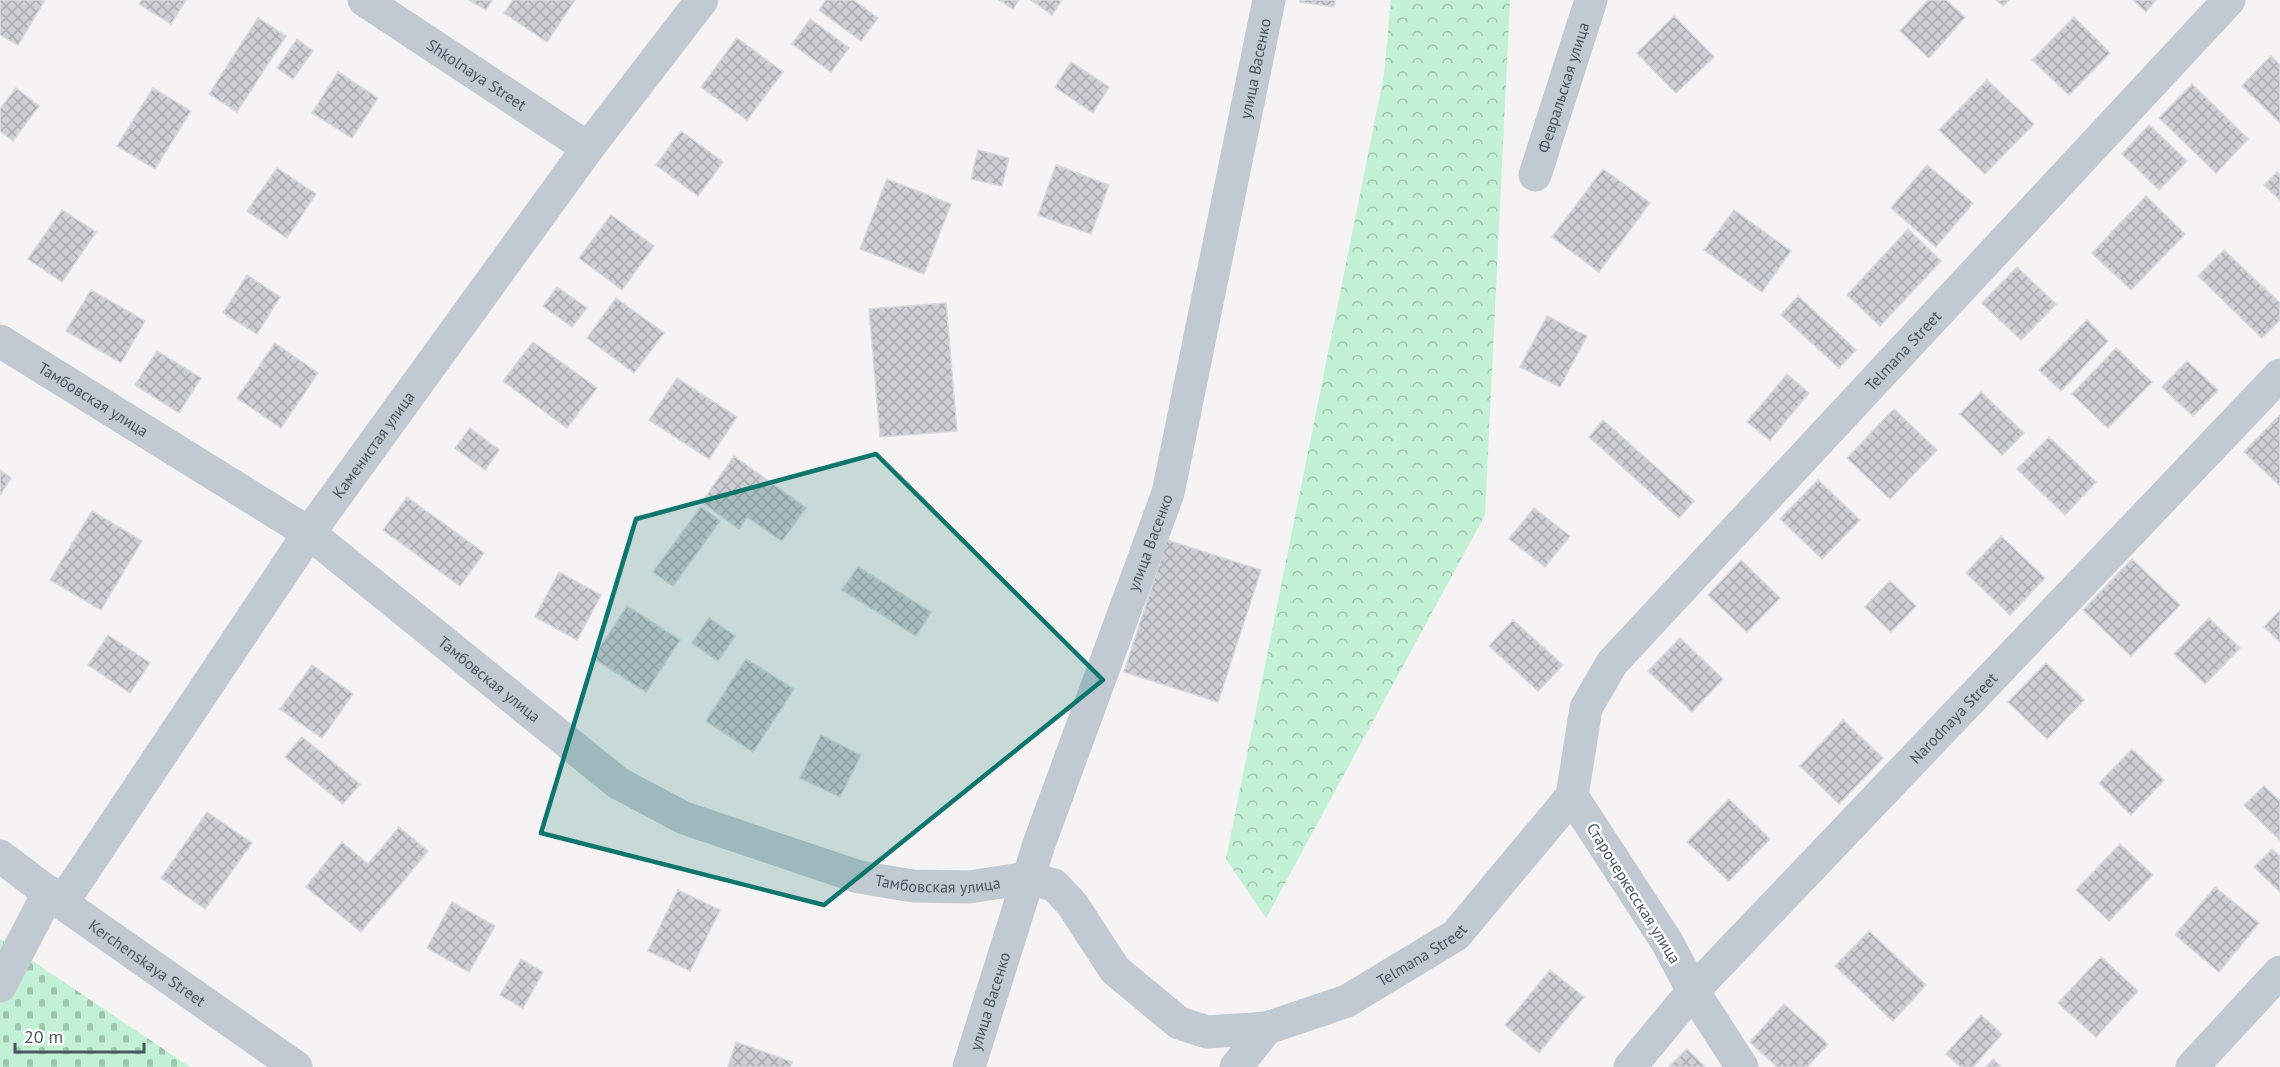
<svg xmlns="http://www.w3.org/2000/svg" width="2280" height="1067" font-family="'PT Sans',sans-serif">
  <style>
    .forest { fill: url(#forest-crowns) }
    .cemetery { fill: url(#cemetery-stones) }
    .building { fill: url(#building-cross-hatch); stroke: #d7d9de; stroke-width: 1.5 }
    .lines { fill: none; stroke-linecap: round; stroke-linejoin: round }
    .minor { stroke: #c1cad2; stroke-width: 33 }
    .marked { fill: #0f766e; fill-opacity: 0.2; stroke: #0f766e; stroke-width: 4.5; stroke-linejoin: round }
    .labels { text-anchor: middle; stroke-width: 5; stroke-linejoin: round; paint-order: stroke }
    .street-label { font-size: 16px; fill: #4a5661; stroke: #fff }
  </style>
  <defs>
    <pattern id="forest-crowns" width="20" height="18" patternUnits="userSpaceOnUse" patternTransform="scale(1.5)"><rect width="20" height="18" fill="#c3f1d5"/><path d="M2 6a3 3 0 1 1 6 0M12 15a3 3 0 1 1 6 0" fill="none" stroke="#a0c6b0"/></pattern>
    <pattern id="cemetery-stones" width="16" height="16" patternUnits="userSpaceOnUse" patternTransform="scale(1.5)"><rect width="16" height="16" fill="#c3f1d5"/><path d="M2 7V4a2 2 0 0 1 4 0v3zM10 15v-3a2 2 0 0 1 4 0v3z" fill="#a0c6b0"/></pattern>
    <pattern id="building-cross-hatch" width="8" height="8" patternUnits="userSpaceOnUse" patternTransform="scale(1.5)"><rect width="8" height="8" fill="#cdcfd5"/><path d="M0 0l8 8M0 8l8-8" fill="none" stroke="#a8abb0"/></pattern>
  </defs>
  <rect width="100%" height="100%" fill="#f5f3f3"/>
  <path class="forest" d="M 1391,0 L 1510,0 L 1485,515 L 1266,918 L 1226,859 L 1384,75 Z"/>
  <path class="cemetery" d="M 0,939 L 190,1067 L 0,1067 Z"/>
  <path class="building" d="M 0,0 L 45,0 L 18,45 L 0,35 Z
    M 142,0 L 186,0 L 171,24 L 139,4 Z
    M 469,0 L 492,0 L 486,10 Z
    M 513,0 L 575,0 L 547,42 L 504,13 Z
    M 826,0 L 853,0 L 878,18 L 861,41 L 819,10 Z
    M 999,0 L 1019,0 L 1013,9 Z
    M 1031,0 L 1062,0 L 1052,15 Z
    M 1300,0 L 1335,0 L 1334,7 L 1300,2 Z
    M 1928,0 L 1946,0 L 1965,17 L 1929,58 L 1900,31 Z
    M 1996,0 L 2009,0 L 2003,6 Z
    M 2133,0 L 2156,0 L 2146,12 Z
    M 1674,16 L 1714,57 L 1676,93 L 1637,53 Z
    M 2074,17 L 2110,53 L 2069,95 L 2032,60 Z
    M 258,18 L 286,36 L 237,112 L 209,94 Z
    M 810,19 L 849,48 L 831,72 L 792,44 Z
    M 737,38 L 783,72 L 747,120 L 701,87 Z
    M 297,39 L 313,51 L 293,79 L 277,68 Z
    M 2271,56 L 2280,65 L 2280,123 L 2242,86 Z
    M 1071,62 L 1109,87 L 1093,113 L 1055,87 Z
    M 338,72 L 378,98 L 352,138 L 312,113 Z
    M 1987,80 L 2034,124 L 1985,174 L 1939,130 Z
    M 2192,84 L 2248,139 L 2216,173 L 2159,118 Z
    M 16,88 L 39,106 L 13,141 L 0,131 L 0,109 Z
    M 153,88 L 191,111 L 155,169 L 117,146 Z
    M 2149,125 L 2187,161 L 2159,190 L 2122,154 Z
    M 681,131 L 723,162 L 698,196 L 656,165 Z
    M 978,150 L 1009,158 L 1002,186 L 971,179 Z
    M 1056,165 L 1109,185 L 1091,234 L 1038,215 Z
    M 1927,165 L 1973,203 L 1936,247 L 1891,208 Z
    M 277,168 L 316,194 L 287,238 L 247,211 Z
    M 1603,169 L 1650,203 L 1599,272 L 1552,237 Z
    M 2277,172 L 2280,175 L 2280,200 L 2264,185 Z
    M 887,179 L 951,204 L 924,274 L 860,249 Z
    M 2146,196 L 2185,234 L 2131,290 L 2092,253 Z
    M 62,210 L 96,232 L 62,282 L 28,259 Z
    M 1734,210 L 1791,251 L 1762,292 L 1704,250 Z
    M 611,215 L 654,246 L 622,290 L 579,258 Z
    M 1908,229 L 1941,261 L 1880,326 L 1847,295 Z
    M 2224,250 L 2280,303 L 2280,320 L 2262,338 L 2198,276 Z
    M 2017,267 L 2056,304 L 2021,340 L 1982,303 Z
    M 247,275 L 280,297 L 257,334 L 223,313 Z
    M 557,287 L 587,308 L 572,327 L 543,306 Z
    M 91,290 L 145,321 L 121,363 L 66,331 Z
    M 1798,296 L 1856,350 L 1839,368 L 1781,315 Z
    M 616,298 L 664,333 L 634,373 L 587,338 Z
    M 946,303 L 957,431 L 880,437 L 869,309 Z
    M 1547,316 L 1587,336 L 1560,387 L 1520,367 Z
    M 2087,320 L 2108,341 L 2061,391 L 2039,370 Z
    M 533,342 L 597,388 L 567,428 L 503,381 Z
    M 275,343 L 318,373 L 281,428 L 237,398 Z
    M 2116,348 L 2152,382 L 2108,428 L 2072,394 Z
    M 157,351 L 201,378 L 179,413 L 135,385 Z
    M 2187,361 L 2218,390 L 2193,416 L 2162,387 Z
    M 1787,374 L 1809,393 L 1770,440 L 1747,422 Z
    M 677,378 L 737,417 L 709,459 L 649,420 Z
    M 1981,392 L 2024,433 L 2002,455 L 1960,414 Z
    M 1894,409 L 1937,450 L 1890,499 L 1847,458 Z
    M 2280,415 L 2280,486 L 2244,452 Z
    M 1603,420 L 1694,501 L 1679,518 L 1589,437 Z
    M 470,428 L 499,450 L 485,470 L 455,448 Z
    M 2049,437 L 2096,482 L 2065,515 L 2017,469 Z
    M 734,456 L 806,508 L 782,541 L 747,517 L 739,529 L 702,502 Z
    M 0,470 L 11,478 L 0,495 Z
    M 1818,480 L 1860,520 L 1822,559 L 1780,519 Z
    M 407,497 L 484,553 L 460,586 L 383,530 Z
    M 701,507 L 720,521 L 673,586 L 653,572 Z
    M 1534,508 L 1570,536 L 1545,567 L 1509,539 Z
    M 92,511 L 142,541 L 101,610 L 50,580 Z
    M 2001,536 L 2045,578 L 2010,615 L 1966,573 Z
    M 1167,540 L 1261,570 L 1218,702 L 1124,672 Z
    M 2132,559 L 2180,605 L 2131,656 L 2083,610 Z
    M 1741,560 L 1780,598 L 1747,632 L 1708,595 Z
    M 858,567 L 931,612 L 916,636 L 842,590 Z
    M 559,572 L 601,595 L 577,640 L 535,617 Z
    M 1890,581 L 1916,606 L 1891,632 L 1865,607 Z
    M 627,606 L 680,640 L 646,692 L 593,658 Z
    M 2280,610 L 2280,642 L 2264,627 Z
    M 709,618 L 735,636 L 718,661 L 692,643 Z
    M 2209,618 L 2240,648 L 2205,684 L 2174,654 Z
    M 1513,620 L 1563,665 L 1538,691 L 1489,646 Z
    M 108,635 L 150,663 L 130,693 L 88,665 Z
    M 1680,638 L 1723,679 L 1692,712 L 1648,671 Z
    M 746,659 L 794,689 L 753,752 L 706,721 Z
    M 2046,663 L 2084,700 L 2047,739 L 2008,702 Z
    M 312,665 L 353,694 L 322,738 L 280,709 Z
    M 1843,720 L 1883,758 L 1839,804 L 1800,766 Z
    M 821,735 L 861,755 L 840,797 L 800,778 Z
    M 302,737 L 360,784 L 343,804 L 285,757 Z
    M 2132,749 L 2164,780 L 2131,815 L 2099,783 Z
    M 2264,786 L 2280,801 L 2280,840 L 2244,805 Z
    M 1729,799 L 1770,839 L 1729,881 L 1687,842 Z
    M 207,812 L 252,843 L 205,909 L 161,878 Z
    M 399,827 L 428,851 L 361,932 L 306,887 L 342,842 L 368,864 Z
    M 2120,844 L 2153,875 L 2109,921 L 2076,890 Z
    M 2272,849 L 2280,856 L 2280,892 L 2254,867 Z
    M 2215,887 L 2259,923 L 2219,972 L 2175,935 Z
    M 678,890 L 720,910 L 690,971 L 648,951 Z
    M 452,902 L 495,926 L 469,972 L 427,948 Z
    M 1869,931 L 1926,985 L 1893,1021 L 1835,966 Z
    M 2101,957 L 2138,991 L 2096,1037 L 2058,1003 Z
    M 521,959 L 543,972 L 523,1008 L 500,995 Z
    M 1550,970 L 1584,997 L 1539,1053 L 1505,1025 Z
    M 1784,1004 L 1828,1044 L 1807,1067 L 1777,1067 L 1750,1042 Z
    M 1981,1015 L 2002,1034 L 1973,1067 L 1961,1067 L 1946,1054 Z
    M 736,1042 L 792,1062 L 790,1067 L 728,1067 Z
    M 1687,1049 L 1705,1067 L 1669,1067 Z
    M 1993,1059 L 2001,1067 L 1986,1067 Z"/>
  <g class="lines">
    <g class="minor">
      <path id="s1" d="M 364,0 L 588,148"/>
      <path id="s2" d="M 1535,175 L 1591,0"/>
      <path id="s3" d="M 0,341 L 309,533 L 618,783 L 684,818 L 859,877 L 913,886 L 969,887 L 1028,878 L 1054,885 L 1072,904 L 1115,970 L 1179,1023 L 1207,1032 L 1267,1028"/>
      <path id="s4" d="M 0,856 L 62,903 L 296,1067"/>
      <path id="s5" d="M 62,903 L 309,533 L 588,148 L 702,0"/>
      <path d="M 0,986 L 49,892"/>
      <path id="s6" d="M 969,1067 L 1039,844 L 1168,493 L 1269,0"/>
      <path id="s7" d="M 1236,1067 L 1267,1028 L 1347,1001 L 1456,935 L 1572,796"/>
      <path id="s8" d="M 1630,1067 L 1693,991 L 2280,375"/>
      <path id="s9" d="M 1742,1067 L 1693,991 L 1667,942 L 1572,796 L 1586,708 L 1612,663 L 2229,0"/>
      <path d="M 2192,1067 L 2280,972"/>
    </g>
  </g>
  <path class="marked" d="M 876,454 L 1103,680 L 824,905 L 541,833 L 636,519 Z"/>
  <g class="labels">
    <g class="street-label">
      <text dy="6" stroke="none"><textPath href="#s6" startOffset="1041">улица Васенко</textPath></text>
      <text dy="6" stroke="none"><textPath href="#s1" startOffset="135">Shkolnaya Street</textPath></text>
      <text dy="6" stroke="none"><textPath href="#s2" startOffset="92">Февральская улица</textPath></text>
      <text dy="6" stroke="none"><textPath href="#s9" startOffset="888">Telmana Street</textPath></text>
      <text dy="6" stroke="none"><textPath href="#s3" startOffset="110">Тамбовская улица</textPath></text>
      <text dy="6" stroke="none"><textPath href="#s5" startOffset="554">Каменистая улица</textPath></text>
      <text dy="6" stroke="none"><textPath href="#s6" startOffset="555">улица Васенко</textPath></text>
      <text dy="6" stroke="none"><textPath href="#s3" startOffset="596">Тамбовская улица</textPath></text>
      <text dy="6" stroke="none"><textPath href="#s8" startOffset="476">Narodnaya Street</textPath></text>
      <text dy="6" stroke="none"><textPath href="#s3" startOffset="1100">Тамбовская улица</textPath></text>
      <text transform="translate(1634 893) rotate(58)" y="6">Старочеркесская улица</text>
      <text dy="6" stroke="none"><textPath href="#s7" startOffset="222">Telmana Street</textPath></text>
      <text dy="6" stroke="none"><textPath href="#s4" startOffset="182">Kerchenskaya Street</textPath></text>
      <text dy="6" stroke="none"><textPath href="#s6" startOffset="69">улица Васенко</textPath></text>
    </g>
  </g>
  <path d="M15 1043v9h129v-9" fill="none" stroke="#4a5661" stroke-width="3"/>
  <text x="24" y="1043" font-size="18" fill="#4a5661" stroke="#ffffff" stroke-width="4.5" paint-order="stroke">20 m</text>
</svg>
